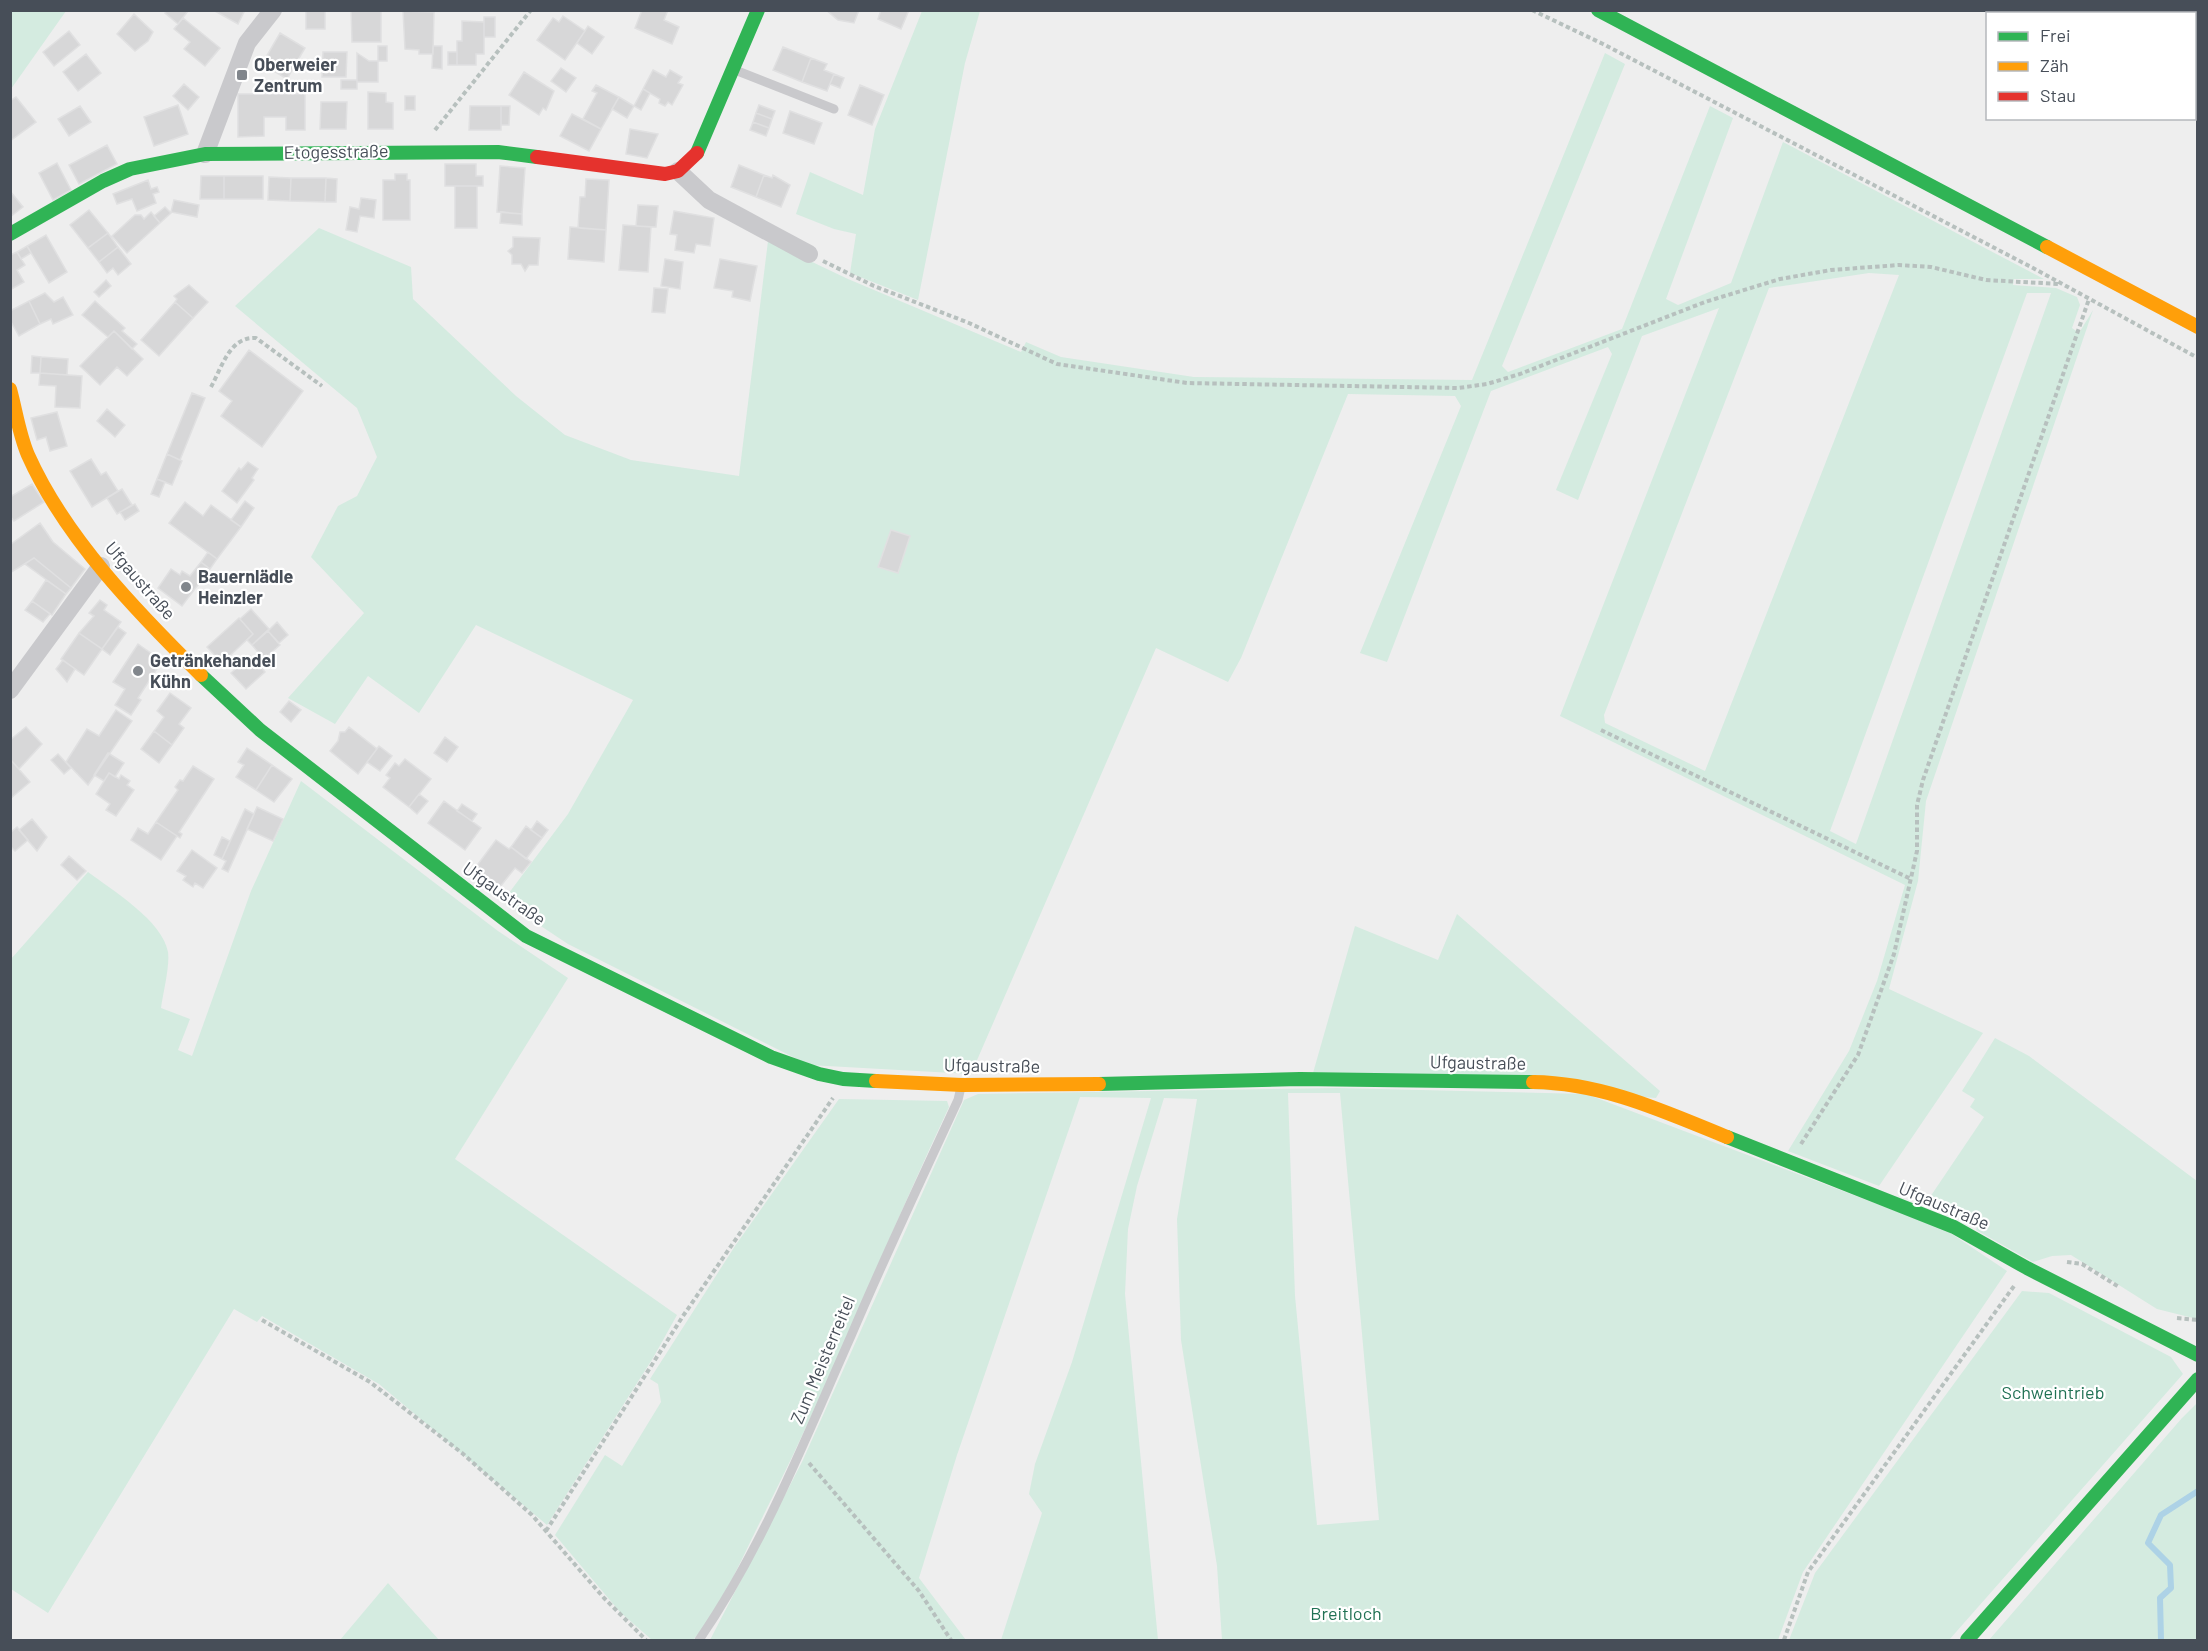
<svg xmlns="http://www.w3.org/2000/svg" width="2208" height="1651" font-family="Barlow,sans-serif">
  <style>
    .green { fill: #d4ebe0; fill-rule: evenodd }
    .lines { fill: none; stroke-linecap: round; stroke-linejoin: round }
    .stream { stroke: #add2e6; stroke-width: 6 }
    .building { fill: #d7d7d8; stroke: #e0e0e1; stroke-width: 1.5 }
    .path { stroke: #b7c0be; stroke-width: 4; stroke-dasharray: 4.5 3; stroke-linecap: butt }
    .lane { stroke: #c9c9cc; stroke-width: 9 }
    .street { stroke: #c9c9cc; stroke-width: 18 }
    .fast { stroke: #30b455; stroke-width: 14 }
    .slow { stroke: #ff9f0a; stroke-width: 14 }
    .jam { stroke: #e5322d; stroke-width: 14 }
    .poi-dot { fill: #81868c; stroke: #fff; stroke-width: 2 }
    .labels { text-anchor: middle; stroke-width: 4.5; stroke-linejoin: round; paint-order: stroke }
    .poi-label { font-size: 18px; font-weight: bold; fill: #474e58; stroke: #fff; text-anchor: start }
    .street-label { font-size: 18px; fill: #474e58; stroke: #fff }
    .park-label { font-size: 18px; fill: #207154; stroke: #fff }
  </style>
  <rect width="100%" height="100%" fill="#eee"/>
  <path class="green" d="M 11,10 L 66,11 L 11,89 L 10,11 Z
    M 922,11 L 980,11 L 965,63 L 918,300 L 850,273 L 856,234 L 834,229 L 796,214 L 810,172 L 863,195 L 875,129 Z
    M 1605,53 L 1625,64 L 1502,366 L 1508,372 L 1622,329 L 1710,106 L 1733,118 L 1666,299 L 1678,305 L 1731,283 L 1783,142 L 2044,279 L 2014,279 L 2013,285 L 2056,288 L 2077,297 L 2080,305 L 2072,328 L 2079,333 L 2093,310 L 1926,801 L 1918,881 L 1889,989 L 1983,1033 L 1879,1186 L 1788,1151 L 1849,1051 L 1877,981 L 1905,885 L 1560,716 L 1719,308 L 1642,336 L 1578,500 L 1556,490 L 1612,354 L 1608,347 L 1491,391 L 1387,662 L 1360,653 L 1461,406 L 1455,396 L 1348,394 L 1241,658 L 1228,682 L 1156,648 L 971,1074 L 809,1065 L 568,944 L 503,901 L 568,814 L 633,700 L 476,625 L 419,713 L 368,676 L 335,724 L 288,698 L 364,613 L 311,557 L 338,506 L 357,496 L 377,457 L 357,408 L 235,306 L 319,228 L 411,267 L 413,299 L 516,396 L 565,435 L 631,460 L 739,476 L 768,241 L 848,279 L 1021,352 L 1026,342 L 1061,357 L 1194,377 L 1472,380 ZM 1869,273 L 1899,275 L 1705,771 L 1605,723 L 1604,715 L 1769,288 ZM 2027,293 L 2051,293 L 1856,844 L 1830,831 Z
    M 301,781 L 498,931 L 568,978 L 455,1159 L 677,1315 L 653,1358 L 547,1525 L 379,1384 L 262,1316 L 257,1322 L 234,1309 L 48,1613 L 11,1589 L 11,959 L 88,872 C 112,890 163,921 168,952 C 170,966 163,993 161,1008 L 190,1019 L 178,1050 L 192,1056 L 251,891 Z
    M 1457,914 L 1660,1091 L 1656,1098 L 1313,1073 L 1355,926 L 1438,960 Z
    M 1995,1038 L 2029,1056 L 2197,1181 L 2197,1319 L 2157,1309 L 2071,1255 L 2052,1256 L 2033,1262 L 1976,1230 L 1978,1224 L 1926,1203 L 1984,1117 L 1970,1107 L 1975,1099 L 1962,1091 Z
    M 1337,1088 L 1586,1094 L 1946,1230 L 2007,1271 L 1803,1572 L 1778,1640 L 1222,1640 L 1217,1566 L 1181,1340 L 1177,1219 L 1197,1099 L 1164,1098 L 1137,1186 L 1128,1229 L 1125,1294 L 1158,1640 L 1001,1640 L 1042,1513 L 1029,1494 L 1035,1464 L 1072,1362 L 1151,1098 L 1080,1097 L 957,1455 L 919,1578 L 966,1640 L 710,1640 L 802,1462 L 964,1100 L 978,1094 ZM 1288,1093 L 1340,1093 L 1379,1520 L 1317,1525 L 1295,1296 Z
    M 839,1099 L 947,1101 L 949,1107 C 884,1245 829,1387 760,1522 C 743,1556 718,1614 693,1640 L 652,1640 L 620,1612 L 555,1535 L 605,1455 L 622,1466 L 661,1402 L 658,1384 L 650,1379 L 735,1246 Z
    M 2022,1291 L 2049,1293 L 2171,1357 L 2183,1374 L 1949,1640 L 1789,1640 L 1815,1573 Z
    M 2197,1403 L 2197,1640 L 1989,1640 L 2182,1418 Z
    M 388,1583 L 439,1640 L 340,1640 Z"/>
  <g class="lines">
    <path class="stream" d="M 2161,1640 L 2160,1598 L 2171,1588 L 2170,1565 L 2148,1543 L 2161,1515 L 2198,1491"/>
  </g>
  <path class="building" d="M 167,10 L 187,10 L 188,11 L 178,24 L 165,13 Z
    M 213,10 L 245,10 L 238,24 Z
    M 325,10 L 325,29 L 306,29 L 306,11 Z
    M 351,10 L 381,10 L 381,42 L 352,42 Z
    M 642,10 L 668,10 L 664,20 L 679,27 L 672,44 L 635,28 Z
    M 826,10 L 859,10 L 854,23 L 838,20 Z
    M 881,10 L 909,10 L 901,29 L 878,19 Z
    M 403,11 L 434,12 L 433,54 L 419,54 L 419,50 L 405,49 Z
    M 134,14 L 153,32 L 148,41 L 135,51 L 117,34 Z
    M 563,16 L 585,31 L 565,60 L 537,40 L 553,18 L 559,22 Z
    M 484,17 L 495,17 L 495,37 L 484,37 Z
    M 183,18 L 220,48 L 205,66 L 184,49 L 190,42 L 174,29 Z
    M 462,21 L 484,22 L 484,54 L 476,54 L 476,65 L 457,65 L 457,41 L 462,41 Z
    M 588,26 L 604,37 L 592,54 L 577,43 Z
    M 69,31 L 80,45 L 54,66 L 43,52 Z
    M 280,33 L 305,48 L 287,79 L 262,64 Z
    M 378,46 L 387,46 L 387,61 L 378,61 Z
    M 433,46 L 442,46 L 442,69 L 432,68 Z
    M 783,47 L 811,58 L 802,82 L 773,70 Z
    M 323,52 L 347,52 L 346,77 L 322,77 Z
    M 448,52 L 457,52 L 457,65 L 448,65 Z
    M 357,53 L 369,61 L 378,61 L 378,82 L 357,82 Z
    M 86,54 L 101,73 L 78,91 L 63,72 Z
    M 811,58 L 827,64 L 824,70 L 834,74 L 827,91 L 802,82 Z
    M 561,68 L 576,78 L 566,92 L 551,81 Z
    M 653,70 L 666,77 L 670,70 L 682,77 L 678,83 L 683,85 L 672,105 L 668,102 L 665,106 L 659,103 L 660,99 L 643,89 Z
    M 524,72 L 554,91 L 546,110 L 543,108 L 539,115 L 509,95 Z
    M 834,74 L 844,78 L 840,88 L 830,84 Z
    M 341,80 L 357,80 L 357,89 L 341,89 Z
    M 184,84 L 199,97 L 188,110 L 173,96 Z
    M 596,85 L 619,97 L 601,129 L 583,119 L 597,93 L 592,91 Z
    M 860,85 L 884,95 L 872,125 L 848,115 Z
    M 643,89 L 650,93 L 641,110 L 634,106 Z
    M 368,92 L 386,93 L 386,102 L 393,103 L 393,129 L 368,129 Z
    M 238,94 L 305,94 L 305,130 L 286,130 L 286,117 L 264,117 L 264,136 L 238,137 Z
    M 405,96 L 415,96 L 415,110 L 405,110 Z
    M 16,97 L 36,122 L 10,141 L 10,101 Z
    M 619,97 L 634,106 L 627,118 L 612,109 Z
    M 321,102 L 347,102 L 346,129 L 320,129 Z
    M 178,105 L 188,134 L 154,146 L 144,117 Z
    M 759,105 L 775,111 L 772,119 L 756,113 Z
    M 80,106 L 91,122 L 69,136 L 58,119 Z
    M 470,106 L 501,106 L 501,130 L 469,130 Z
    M 501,106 L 510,106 L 509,125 L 501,125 Z
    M 790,111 L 822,123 L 814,144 L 783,133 Z
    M 756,113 L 772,119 L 769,128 L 753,122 Z
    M 572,114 L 601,129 L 589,151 L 560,136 Z
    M 753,122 L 769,128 L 766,136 L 750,130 Z
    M 630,129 L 658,134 L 647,158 L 626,154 Z
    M 107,145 L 117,164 L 79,184 L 69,165 Z
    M 57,163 L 71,190 L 53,200 L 39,173 Z
    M 445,164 L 476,164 L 476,176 L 483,176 L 483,186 L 445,186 Z
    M 739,165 L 764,175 L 756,197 L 731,187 Z
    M 500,166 L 525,168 L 522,214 L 497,212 Z
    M 395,174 L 407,174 L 407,180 L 410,180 L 410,220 L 383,220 L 383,180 L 395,180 Z
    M 764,175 L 772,178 L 773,175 L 790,185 L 781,207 L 756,197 Z
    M 201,176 L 224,176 L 224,199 L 200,199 Z
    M 224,176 L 263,176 L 263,199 L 224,199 Z
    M 269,177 L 291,178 L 290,201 L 268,200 Z
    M 291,178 L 326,178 L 325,202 L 290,201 Z
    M 326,178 L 337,179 L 336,202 L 325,202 Z
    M 586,179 L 609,180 L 606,230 L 578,228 L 580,197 L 585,197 Z
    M 148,180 L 151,189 L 157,187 L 159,192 L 153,194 L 156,203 L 137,211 L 132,199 L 117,204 L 113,194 Z
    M 455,186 L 477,186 L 477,228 L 455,228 Z
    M 10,191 L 23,207 L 10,217 Z
    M 361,198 L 376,200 L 374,218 L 360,216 L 357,232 L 346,230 L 350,207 L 359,209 Z
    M 174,200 L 199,205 L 197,217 L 171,212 Z
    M 638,205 L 658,206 L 656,227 L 636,226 Z
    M 165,207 L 171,213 L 160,223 L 154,216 Z
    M 89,210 L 108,233 L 88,248 L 70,225 Z
    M 674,211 L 714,218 L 710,246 L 696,244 L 694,253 L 675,250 L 677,235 L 670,234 Z
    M 151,212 L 160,223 L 127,253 L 112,236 L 135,215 L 141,215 L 144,219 Z
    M 501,212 L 522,214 L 522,225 L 500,223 Z
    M 623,225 L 651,227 L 648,272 L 619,270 Z
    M 570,227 L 606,230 L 604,262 L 568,259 Z
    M 108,233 L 118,247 L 99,262 L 88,248 Z
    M 46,235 L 67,272 L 49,283 L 27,246 Z
    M 513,237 L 540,238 L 538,265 L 529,265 L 525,271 L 521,264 L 512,264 L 512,255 L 508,251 L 513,247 Z
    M 27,246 L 31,253 L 21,259 L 17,252 Z
    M 118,247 L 131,264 L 118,275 L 113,268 L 107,273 L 99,262 Z
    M 17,252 L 25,265 L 17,270 L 24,282 L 10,290 L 10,255 Z
    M 665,259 L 683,262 L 680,289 L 661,286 Z
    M 720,259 L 757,266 L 750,301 L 732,297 L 733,291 L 714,288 Z
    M 106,280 L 111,286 L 99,297 L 94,292 Z
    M 189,285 L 208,302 L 193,318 L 175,302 L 177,299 L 174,296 Z
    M 654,288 L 668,289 L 665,313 L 652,312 Z
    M 45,293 L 54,302 L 63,297 L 73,315 L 53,324 L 51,319 L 40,324 L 29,301 Z
    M 29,301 L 40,324 L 19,336 L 10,320 L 10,311 Z
    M 95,301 L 125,328 L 122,331 L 137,344 L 132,349 L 114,331 L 108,337 L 82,315 Z
    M 175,302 L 193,318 L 159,356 L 141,340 Z
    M 114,331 L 143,359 L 127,376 L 117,367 L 100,385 L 80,366 Z
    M 249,350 L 303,391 L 262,447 L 221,416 L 232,401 L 219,391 Z
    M 32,356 L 41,357 L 40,373 L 31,373 Z
    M 41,357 L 68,359 L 67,375 L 40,373 Z
    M 40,373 L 82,376 L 80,408 L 55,407 L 56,386 L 39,385 Z
    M 192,393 L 205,398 L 180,460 L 167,454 Z
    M 107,409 L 125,425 L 115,437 L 97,421 Z
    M 57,412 L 67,446 L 50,451 L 46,437 L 37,440 L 31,418 Z
    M 167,454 L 182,461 L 172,485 L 157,479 Z
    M 91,459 L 101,475 L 106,472 L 118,491 L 92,507 L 70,471 Z
    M 248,462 L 258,469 L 252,478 L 254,480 L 237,503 L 222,491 L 239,468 L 241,470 Z
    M 157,479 L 165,482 L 159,497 L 151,494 Z
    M 32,484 L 44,502 L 14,521 L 10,516 L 10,497 Z
    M 122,489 L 132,505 L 117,514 L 107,498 Z
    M 245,501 L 254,508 L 241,527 L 231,520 Z
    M 185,502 L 203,516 L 211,505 L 241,527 L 217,559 L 169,523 Z
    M 135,504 L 139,511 L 125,520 L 120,512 Z
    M 40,523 L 53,542 L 85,569 L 71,588 L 34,558 L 10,573 L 10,545 Z
    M 891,530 L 910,536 L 898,573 L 878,567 Z
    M 208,552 L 217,559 L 210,569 L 201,562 Z
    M 34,558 L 71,588 L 66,594 L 25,564 Z
    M 201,562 L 210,569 L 182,606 L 158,588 L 171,569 L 180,575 L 182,571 L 190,576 Z
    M 46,580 L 66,594 L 52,615 L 32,601 Z
    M 100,600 L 107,605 L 104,610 L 121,622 L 102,649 L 79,633 L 94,616 L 89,613 Z
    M 32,601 L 50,614 L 43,622 L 25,610 Z
    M 251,609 L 269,629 L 252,645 L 247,640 L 253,634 L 240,619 Z
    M 239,618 L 253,634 L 222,663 L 207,647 Z
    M 277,622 L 288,635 L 279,643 L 268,631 Z
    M 118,627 L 126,633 L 110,655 L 102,649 Z
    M 268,631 L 280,645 L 264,659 L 252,645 Z
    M 79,633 L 102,649 L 84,675 L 61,659 Z
    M 138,644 L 162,661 L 138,698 L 141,700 L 131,715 L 115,705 L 125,689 L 113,682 Z
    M 250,656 L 265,672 L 246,689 L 231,673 Z
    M 63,660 L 75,669 L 67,682 L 56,669 Z
    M 170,693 L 191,708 L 179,724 L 184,728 L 172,745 L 154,731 L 164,717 L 157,711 Z
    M 289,701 L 301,710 L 291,722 L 280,712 Z
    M 116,710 L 132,721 L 88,785 L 66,762 L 87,729 L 99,736 Z
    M 26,727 L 42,744 L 19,769 L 10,759 L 10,740 Z
    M 349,727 L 377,749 L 358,774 L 330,751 L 338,741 L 340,732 L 345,732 Z
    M 154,731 L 172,745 L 159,763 L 141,749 Z
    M 445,737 L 458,747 L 447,762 L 434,753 Z
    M 379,746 L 392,756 L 380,771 L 367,762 Z
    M 247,748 L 272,765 L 256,790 L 236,777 L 244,765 L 238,762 Z
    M 108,753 L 124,763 L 115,777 L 109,773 L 104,781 L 94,775 Z
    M 58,754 L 71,768 L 64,774 L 51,760 Z
    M 10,759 L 30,782 L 10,799 Z
    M 405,759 L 431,779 L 409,807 L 383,787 L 390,778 L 386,775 L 395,763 L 399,766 Z
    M 272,765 L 292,779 L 274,802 L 256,790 Z
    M 193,766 L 214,779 L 179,832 L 182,834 L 180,838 L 156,822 L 178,790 L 175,787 L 180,780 L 183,781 Z
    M 109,773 L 119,779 L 121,775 L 130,781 L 127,785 L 134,790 L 116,816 L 106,810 L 110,804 L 96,794 Z
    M 419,794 L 428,801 L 417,814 L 409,807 Z
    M 444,801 L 481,828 L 465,850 L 428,823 Z
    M 462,804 L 477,814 L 472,821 L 457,811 Z
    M 257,807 L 283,819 L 273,841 L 247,829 Z
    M 245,809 L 254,814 L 228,872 L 222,869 L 226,861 L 222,859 Z
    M 32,819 L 47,837 L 37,851 L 19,830 Z
    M 537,821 L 548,830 L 542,838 L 531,830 Z
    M 156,822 L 177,836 L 161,860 L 131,840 L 138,828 L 148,834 Z
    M 526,826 L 542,838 L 526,859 L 511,847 Z
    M 17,827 L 28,840 L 15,851 L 10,846 L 10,833 Z
    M 222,837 L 230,841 L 222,859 L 214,855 Z
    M 496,840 L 509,849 L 511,847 L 531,862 L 522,873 L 515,868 L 500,887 L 475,868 Z
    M 192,850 L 217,868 L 203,888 L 195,883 L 193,887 L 183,880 L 186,876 L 177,871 Z
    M 69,856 L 86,871 L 77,880 L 61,865 Z"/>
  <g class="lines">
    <path class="path" d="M 1532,10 L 1603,44 L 2033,268 L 2198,358
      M 435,130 L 531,10
      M 823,261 L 874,286 L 969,323 L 1057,364 L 1187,383 L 1458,388 L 1487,384 L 1520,374 L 1705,302 L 1780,279 L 1831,270 L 1899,265 L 1931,267 L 1986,280 L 2059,284
      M 211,387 C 222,367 230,336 256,338 L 322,386
      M 1601,730 L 1911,879
      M 1801,1144 L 1858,1055 L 1894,954 L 1917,851 L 1917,805 L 1923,780 L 2089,299
      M 2067,1262 L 2082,1264 L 2119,1287
      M 2177,1318 L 2198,1320
      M 262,1320 L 370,1382 L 462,1453 L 532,1515 L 604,1598 L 646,1640
      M 809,1463 L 919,1591 L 951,1640
      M 546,1531 L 683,1316 L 833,1098
      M 1784,1640 L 1808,1572 L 2014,1286"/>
    <path class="lane" d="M 735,70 L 834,109
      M 699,1640 C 763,1547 805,1439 851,1336 C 885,1256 922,1178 958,1100 L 961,1087"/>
    <path class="street" d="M 205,154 L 247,43 L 273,10
      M 678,171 L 709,200 L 809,254
      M 10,690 L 101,566"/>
    <path class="fast" d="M 1598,10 L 2047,247
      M 697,153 L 758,10
      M 10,234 L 103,181 L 130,169 L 205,154 L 498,152 L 537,157
      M 201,675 L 260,730 L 526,936 L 771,1057 L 819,1074 L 843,1079 L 876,1081
      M 1099,1084 L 1300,1079 L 1533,1082
      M 1727,1137 L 1954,1227 L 2027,1268 L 2198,1355
      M 1967,1640 L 2198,1379"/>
    <path class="slow" d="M 2047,247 L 2198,327
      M 10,389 C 16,411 19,434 28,455 C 65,538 138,613 201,675
      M 876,1081 L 962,1085 L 1099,1084
      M 1533,1082 C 1603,1083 1663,1111 1727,1137"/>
    <path class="jam" d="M 537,157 L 665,174 L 678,171 L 697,153"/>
  </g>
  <g class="poi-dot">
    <rect x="236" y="69" width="12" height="12" rx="3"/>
    <circle cx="186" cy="587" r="6"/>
    <circle cx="138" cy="671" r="6"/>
  </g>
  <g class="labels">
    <g class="poi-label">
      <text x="254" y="71">Oberweier<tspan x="254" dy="21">Zentrum</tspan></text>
      <text x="198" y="583">Bauernlädle<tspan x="198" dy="21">Heinzler</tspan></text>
      <text x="150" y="667">Getränkehandel<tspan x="150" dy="21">Kühn</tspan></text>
    </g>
    <g class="street-label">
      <text transform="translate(336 152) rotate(-1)" y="6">Etogesstraße</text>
      <text transform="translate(140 581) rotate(49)" y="6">Ufgaustraße</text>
      <text transform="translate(504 894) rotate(35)" y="6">Ufgaustraße</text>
      <text transform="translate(1478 1063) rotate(1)" y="6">Ufgaustraße</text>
      <text transform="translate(992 1066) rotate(1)" y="6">Ufgaustraße</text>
      <text transform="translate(1944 1206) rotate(23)" y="6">Ufgaustraße</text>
      <text transform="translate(823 1360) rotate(-67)" y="6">Zum Meisterreitel</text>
    </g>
    <g class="park-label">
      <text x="2053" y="1399">Schweintrieb</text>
      <text x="1346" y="1620">Breitloch</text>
    </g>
  </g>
  <rect width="2208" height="1651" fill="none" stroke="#474e58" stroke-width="24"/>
  <rect x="1986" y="12" width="210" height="108" fill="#ffffff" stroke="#b5b8bc" stroke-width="1.5"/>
  <rect x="1998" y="32" width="30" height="9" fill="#30b455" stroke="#b5b8bc" stroke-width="1.5"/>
  <text x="2040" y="42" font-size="18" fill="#474e58">Frei</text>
  <rect x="1998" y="62" width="30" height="9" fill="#ff9f0a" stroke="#b5b8bc" stroke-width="1.5"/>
  <text x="2040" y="72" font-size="18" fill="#474e58">Zäh</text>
  <rect x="1998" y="92" width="30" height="9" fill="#e5322d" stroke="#b5b8bc" stroke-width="1.5"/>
  <text x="2040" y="102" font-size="18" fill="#474e58">Stau</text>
</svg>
